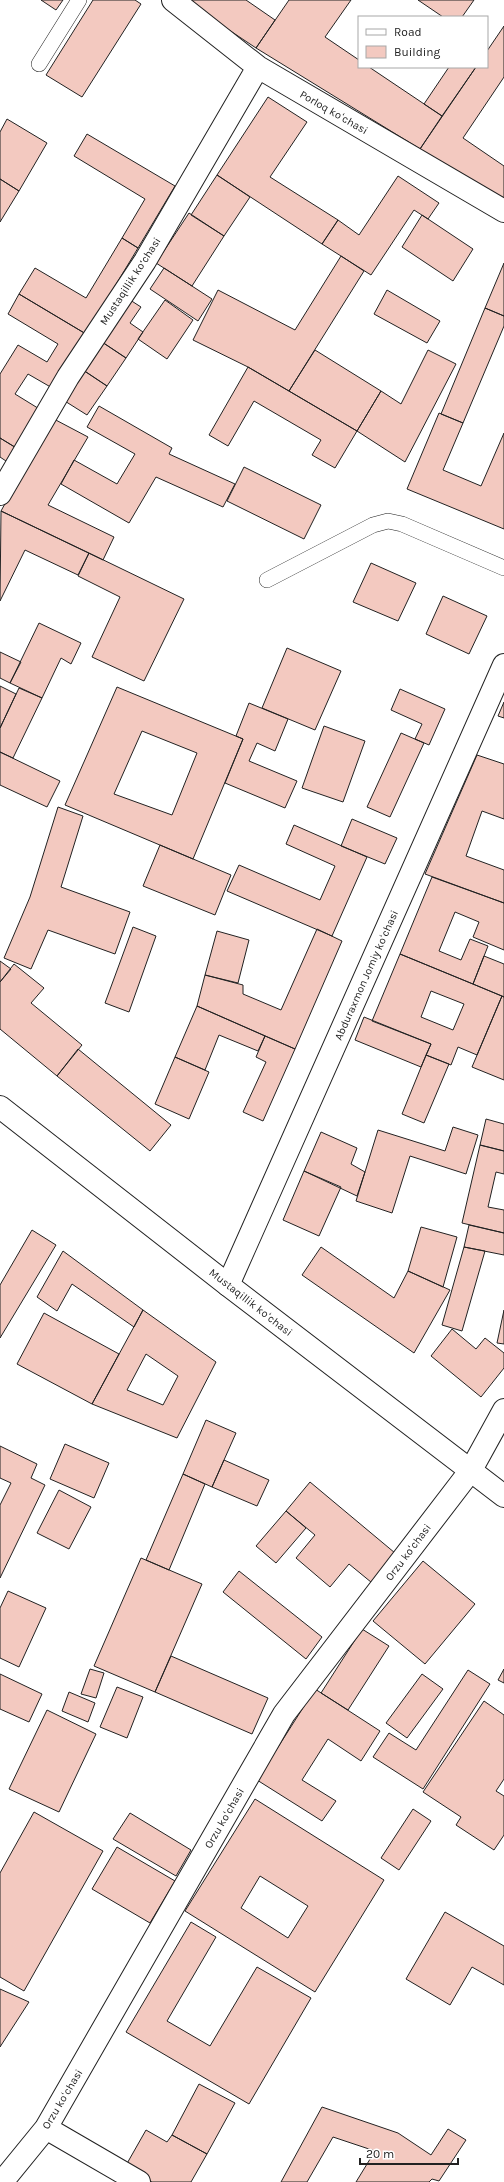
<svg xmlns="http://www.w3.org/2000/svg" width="504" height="2182" font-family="Karla,sans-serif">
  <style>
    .building { fill: #f3c9c0; stroke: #222; fill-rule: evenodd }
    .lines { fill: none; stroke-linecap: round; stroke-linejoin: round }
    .service-casing { stroke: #222; stroke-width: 16 }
    .minor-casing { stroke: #222; stroke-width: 24 }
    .primary-casing { stroke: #222; stroke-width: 24 }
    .service { stroke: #fff; stroke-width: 15 }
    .minor { stroke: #fff; stroke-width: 22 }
    .primary { stroke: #fff; stroke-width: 22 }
    .labels { text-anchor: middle; stroke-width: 3; stroke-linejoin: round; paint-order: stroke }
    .street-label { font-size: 11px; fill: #222; stroke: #fff }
  </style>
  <rect width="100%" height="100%" fill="#fff"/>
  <path class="building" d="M 41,0 L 63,0 L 56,10 Z
    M 93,0 L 135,0 L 141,4 L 82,97 L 46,75 Z
    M 184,0 L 246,0 L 275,20 L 256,48 Z
    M 289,0 L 351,0 L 325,37 L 359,60 L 359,67 L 369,67 L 442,116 L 420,149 L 256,48 Z
    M 418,0 L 474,0 L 462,17 L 443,17 Z
    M 504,26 L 504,77 L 463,138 L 504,166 L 504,206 L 420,149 L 476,67 L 487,67 L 487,51 Z
    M 449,67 L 476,67 L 442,116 L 424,104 Z
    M 268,97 L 307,122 L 270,177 L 338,220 L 322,244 L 217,175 Z
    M 7,119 L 47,143 L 19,191 L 0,179 L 0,132 Z
    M 87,134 L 175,186 L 138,248 L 122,238 L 145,199 L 74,156 Z
    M 217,175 L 250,197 L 224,236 L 191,215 Z
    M 398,176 L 439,203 L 428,219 L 414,210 L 371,275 L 322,244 L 338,220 L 359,235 Z
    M 0,179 L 19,191 L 0,222 Z
    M 189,213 L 224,236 L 192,286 L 156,263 Z
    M 422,215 L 473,249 L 453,281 L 402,247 Z
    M 122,238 L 138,248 L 86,334 L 19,294 L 35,268 L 86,298 Z
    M 341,256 L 364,271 L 289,391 L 248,367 L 193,340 L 218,290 L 295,330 Z
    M 504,263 L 504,316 L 485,308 Z
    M 164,268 L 212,299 L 198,321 L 150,289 Z
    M 387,290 L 440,321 L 427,343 L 374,314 Z
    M 19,294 L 86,334 L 54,389 L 28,374 L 15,394 L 41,410 L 18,449 L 0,438 L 0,374 L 18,345 L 47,362 L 58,344 L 8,314 Z
    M 127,298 L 141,307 L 130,323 L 143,332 L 126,358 L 99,340 Z
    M 165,300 L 193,320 L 167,359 L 138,339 Z
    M 485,308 L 504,316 L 504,326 L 463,423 L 441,414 Z
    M 99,340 L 126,358 L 107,386 L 80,368 Z
    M 315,350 L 381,391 L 357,431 L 289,391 Z
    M 428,350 L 456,364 L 405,462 L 357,431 L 381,391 L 401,404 Z
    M 248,367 L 357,431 L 335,468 L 312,455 L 321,440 L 254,401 L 228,446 L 209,435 Z
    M 80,368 L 107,386 L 87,415 L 60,398 Z
    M 99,406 L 172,448 L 169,454 L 235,484 L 223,507 L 156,477 L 129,523 L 61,484 L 74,460 L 117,484 L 135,454 L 87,427 Z
    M 439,413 L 463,423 L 443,470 L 481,486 L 504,433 L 504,529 L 407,489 Z
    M 52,418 L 88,437 L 48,505 L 114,537 L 103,560 L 1,511 Z
    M 0,438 L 18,449 L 9,463 L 0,457 Z
    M 244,467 L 321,505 L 304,539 L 227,501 Z
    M 1,511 L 89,553 L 78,575 L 25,550 L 0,601 Z
    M 89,553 L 184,599 L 144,681 L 92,657 L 120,597 L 78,576 Z
    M 371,563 L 416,583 L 398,621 L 353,602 Z
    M 443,596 L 487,616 L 469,654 L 426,634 Z
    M 39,623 L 81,643 L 71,664 L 61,658 L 42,698 L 10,683 Z
    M 287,648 L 341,671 L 315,730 L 262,708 Z
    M 0,652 L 21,662 L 10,683 L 0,678 Z
    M 0,686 L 16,694 L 0,728 Z
    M 117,687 L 243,739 L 193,859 L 65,805 ZM 142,731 L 197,753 L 172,815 L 114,794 Z
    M 19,688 L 42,698 L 13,758 L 0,752 L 0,728 Z
    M 400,689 L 445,709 L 429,745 L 415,739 L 422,724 L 391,710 Z
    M 504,702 L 504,718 L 498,716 Z
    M 249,703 L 288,719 L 275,751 L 257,743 L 249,761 L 297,781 L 285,808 L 225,783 L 243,739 L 236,736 Z
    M 324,726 L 365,741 L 343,802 L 302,788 Z
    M 401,733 L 424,743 L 390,817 L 367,807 Z
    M 0,752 L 60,781 L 47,807 L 0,785 Z
    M 477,755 L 504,764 L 504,819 L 482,811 L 466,856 L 504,870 L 504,903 L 425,874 Z
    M 58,807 L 83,816 L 61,887 L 130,912 L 115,954 L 48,930 L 31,969 L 4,958 L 30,897 Z
    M 352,819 L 397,838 L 385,864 L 341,846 Z
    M 294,825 L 367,857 L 332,936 L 227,891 L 239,865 L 320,900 L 335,866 L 286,844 Z
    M 160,845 L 231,875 L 215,915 L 143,886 Z
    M 432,877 L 504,903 L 504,950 L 473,937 L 479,922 L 455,912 L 439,951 L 461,960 L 470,939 L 488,946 L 473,984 L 400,954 Z
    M 133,927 L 156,936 L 129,1012 L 105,1003 Z
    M 317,929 L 342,941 L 295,1049 L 197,1006 L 205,975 L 243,985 L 243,994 L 281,1010 Z
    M 217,931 L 249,940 L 238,983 L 205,975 Z
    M 400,954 L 502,996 L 477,1055 L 458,1047 L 451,1065 L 426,1055 L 431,1044 L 372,1021 ZM 431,991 L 464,1004 L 453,1030 L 421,1017 Z
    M 484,956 L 504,964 L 504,997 L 473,984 Z
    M 0,961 L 11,969 L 0,982 Z
    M 14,964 L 44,988 L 31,1003 L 82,1045 L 57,1076 L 0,1029 L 0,982 Z
    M 502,996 L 504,997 L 504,1080 L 472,1067 Z
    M 197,1006 L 265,1036 L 258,1051 L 219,1035 L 205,1070 L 175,1057 Z
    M 364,1017 L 431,1044 L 421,1067 L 355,1040 Z
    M 265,1036 L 295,1049 L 263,1121 L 243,1112 L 266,1062 L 256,1057 Z
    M 78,1049 L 171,1125 L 150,1151 L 57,1076 Z
    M 426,1055 L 449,1064 L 424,1123 L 402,1114 Z
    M 175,1057 L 209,1072 L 189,1119 L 155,1104 Z
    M 486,1119 L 504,1124 L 504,1151 L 480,1145 Z
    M 453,1127 L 478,1135 L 466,1174 L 410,1156 L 392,1213 L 356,1201 L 378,1130 L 445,1151 Z
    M 321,1132 L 357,1148 L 351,1164 L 365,1172 L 357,1196 L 304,1171 Z
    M 480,1145 L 504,1151 L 504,1174 L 496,1172 L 488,1207 L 504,1210 L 504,1233 L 462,1223 Z
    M 304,1171 L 341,1187 L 319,1236 L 283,1220 Z
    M 469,1225 L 504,1233 L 504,1255 L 464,1247 Z
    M 421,1227 L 457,1237 L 443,1287 L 408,1271 Z
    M 32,1230 L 56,1245 L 0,1338 L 0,1285 Z
    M 321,1247 L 394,1298 L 408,1271 L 450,1290 L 414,1353 L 302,1275 Z
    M 464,1247 L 485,1251 L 462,1331 L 442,1325 Z
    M 63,1251 L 143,1310 L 134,1327 L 72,1284 L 57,1311 L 37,1297 Z
    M 143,1310 L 216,1362 L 177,1438 L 92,1404 ZM 146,1354 L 178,1376 L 163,1405 L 127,1390 Z
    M 504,1310 L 504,1344 L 497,1343 Z
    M 44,1313 L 119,1354 L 92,1404 L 17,1364 Z
    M 452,1329 L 476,1349 L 485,1338 L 504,1353 L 504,1368 L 481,1397 L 431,1356 Z
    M 206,1420 L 236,1433 L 212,1487 L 183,1474 Z
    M 65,1444 L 109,1463 L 94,1498 L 50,1479 Z
    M 0,1446 L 37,1464 L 31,1478 L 45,1485 L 0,1578 L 0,1505 L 11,1483 L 0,1478 Z
    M 224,1460 L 269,1480 L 257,1506 L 212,1487 Z
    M 183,1474 L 205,1484 L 169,1570 L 146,1560 Z
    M 310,1482 L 401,1558 L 377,1587 L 349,1564 L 330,1587 L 296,1558 L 315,1535 L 286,1511 Z
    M 59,1490 L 91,1507 L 69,1549 L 37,1533 Z
    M 286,1511 L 306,1528 L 276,1563 L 256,1546 Z
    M 141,1558 L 202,1584 L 155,1692 L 94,1666 Z
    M 423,1561 L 475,1604 L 425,1664 L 373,1621 Z
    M 239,1571 L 322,1637 L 306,1659 L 223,1592 Z
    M 8,1591 L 46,1608 L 19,1667 L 0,1658 L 0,1608 Z
    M 362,1629 L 389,1646 L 348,1710 L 321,1693 Z
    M 171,1656 L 268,1698 L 252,1734 L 155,1692 Z
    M 90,1669 L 104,1673 L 96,1698 L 81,1694 Z
    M 504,1669 L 504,1683 L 498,1680 Z
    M 468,1670 L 490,1684 L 423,1789 L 373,1757 L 389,1733 L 416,1750 Z
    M 0,1674 L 42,1694 L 29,1722 L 0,1709 Z
    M 422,1674 L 443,1689 L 407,1738 L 386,1723 Z
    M 117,1687 L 143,1697 L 127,1738 L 100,1727 Z
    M 315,1689 L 380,1731 L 361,1761 L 328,1739 L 302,1780 L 336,1801 L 322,1821 L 257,1780 Z
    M 69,1692 L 95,1703 L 88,1722 L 62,1711 Z
    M 484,1701 L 504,1715 L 504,1779 L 496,1791 L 504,1796 L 504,1835 L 494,1850 L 456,1825 L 461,1817 L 423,1792 Z
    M 47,1710 L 96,1734 L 59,1812 L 9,1789 Z
    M 255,1799 L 384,1880 L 315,1992 L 185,1911 ZM 260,1876 L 308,1906 L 288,1938 L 241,1908 Z
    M 413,1809 L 431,1821 L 399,1870 L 381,1858 Z
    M 34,1812 L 103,1851 L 24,1991 L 0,1977 L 0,1873 Z
    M 130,1813 L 191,1850 L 176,1876 L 113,1839 Z
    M 117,1847 L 175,1881 L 150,1923 L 92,1889 Z
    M 445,1912 L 504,1946 L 504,1985 L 472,1967 L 450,2005 L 406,1979 Z
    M 191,1922 L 216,1937 L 167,2021 L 210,2046 L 257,1967 L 311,1998 L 249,2104 L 126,2032 Z
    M 0,1989 L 29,2002 L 0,2047 Z
    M 199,2084 L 235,2103 L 207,2154 L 172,2135 Z
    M 322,2107 L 398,2133 L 431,2155 L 448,2129 L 466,2140 L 439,2181 L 432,2179 L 429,2182 L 356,2182 L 375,2151 L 333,2137 L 307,2182 L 281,2182 Z
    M 146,2130 L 167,2142 L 172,2135 L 207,2154 L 191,2182 L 152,2182 L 125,2167 Z"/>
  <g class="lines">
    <g class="service-casing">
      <path id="service" d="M 39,64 L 79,0
        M 267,580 L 373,525 L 388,521 L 402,524 L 504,568"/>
    </g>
    <g class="minor-casing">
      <path id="minor" d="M 173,0 L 258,67 L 504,211
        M 0,494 L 68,377 L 145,261 L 258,67
        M 228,1285 L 504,665
        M 46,2128 L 139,2182
        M 2,2182 L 46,2128 L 284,1714 L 471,1470 L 504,1410"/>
    </g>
    <g class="primary-casing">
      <path id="primary" d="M 0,1107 L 228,1285 L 504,1496"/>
    </g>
    <use href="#service" class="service"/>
    <use href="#minor" class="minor"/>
    <use href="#primary" class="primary"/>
  </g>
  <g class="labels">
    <g class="street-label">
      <text transform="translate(334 112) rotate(30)" y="4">Porloq koʻchasi</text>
      <text transform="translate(130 281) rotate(-57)" y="4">Mustaqillik ko‘chasi</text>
      <text transform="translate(366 975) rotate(-66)" y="4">Abduraxmon Jomiy koʻchasi</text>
      <text transform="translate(251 1302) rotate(38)" y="4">Mustaqillik koʻchasi</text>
      <text transform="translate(408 1552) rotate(-53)" y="4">Orzu koʻchasi</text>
      <text transform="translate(224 1818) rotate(-60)" y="4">Orzu koʻchasi</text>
      <text transform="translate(62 2099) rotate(-59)" y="4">Orzu koʻchasi</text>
    </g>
  </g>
  <rect x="358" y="16" width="130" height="52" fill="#ffffff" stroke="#a7a7a7"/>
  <rect x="366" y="29" width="20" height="6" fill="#ffffff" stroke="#a7a7a7"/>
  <text x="394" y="36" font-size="12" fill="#222222">Road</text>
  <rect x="366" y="46" width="20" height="12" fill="#f3c9c0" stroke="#a7a7a7"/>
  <text x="394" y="56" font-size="12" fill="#222222">Building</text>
  <path d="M360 2158v6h98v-6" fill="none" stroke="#222222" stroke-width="2"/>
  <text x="366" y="2158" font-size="12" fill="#222222" stroke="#ffffff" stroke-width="3" paint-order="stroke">20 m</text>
</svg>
